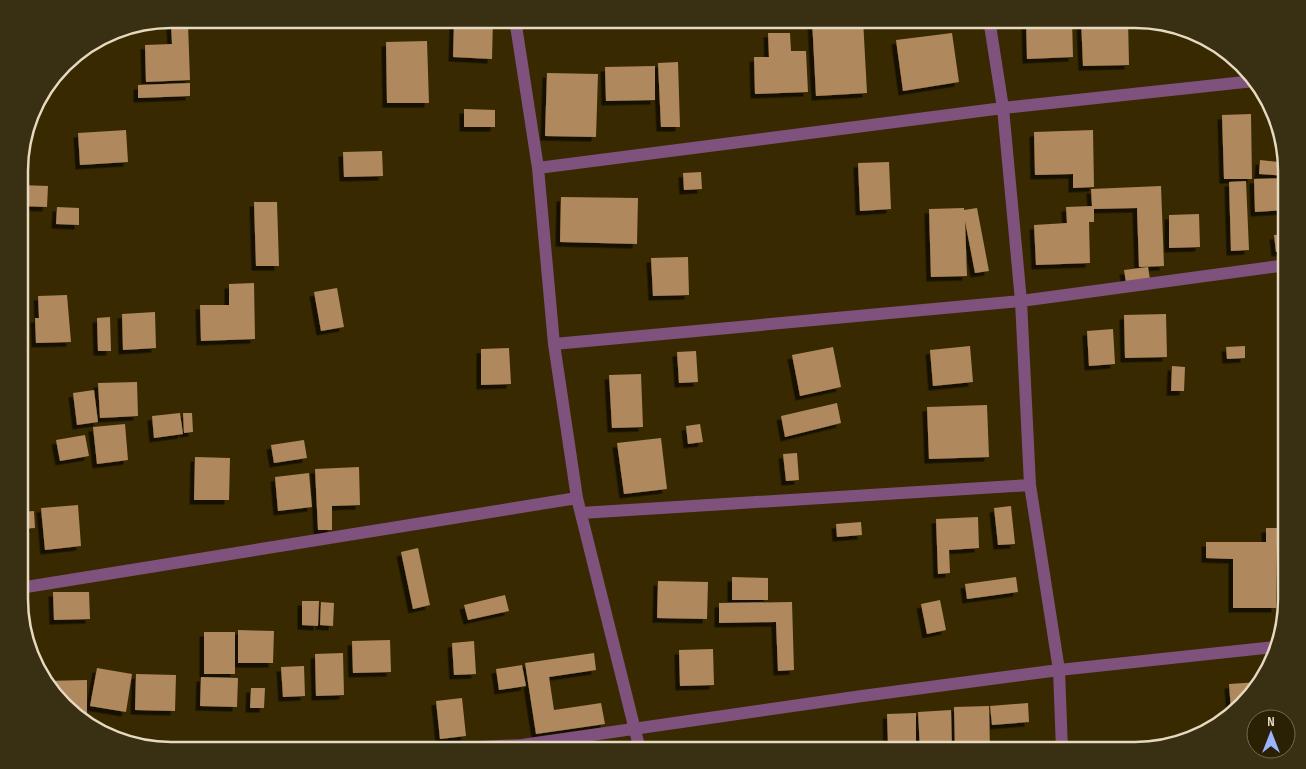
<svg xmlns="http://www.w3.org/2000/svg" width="1306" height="769" font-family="'Sofia Sans Condensed',sans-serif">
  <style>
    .building { fill: #b0885d; filter: url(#shadow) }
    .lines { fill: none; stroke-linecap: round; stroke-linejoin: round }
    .minor { stroke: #7f517d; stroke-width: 12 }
    .rim { fill: none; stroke: #e5dabf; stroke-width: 2.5 }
  </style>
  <defs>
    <filter id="shadow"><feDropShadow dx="-4.5" dy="4.5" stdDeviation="0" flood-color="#0009"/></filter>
  </defs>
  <rect width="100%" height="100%" fill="#382900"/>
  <path class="building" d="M 475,19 L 493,19 L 492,59 L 453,57 L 454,24 L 474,25 Z
    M 812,19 L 863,19 L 867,93 L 816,96 Z
    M 1026,19 L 1072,19 L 1073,57 L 1027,59 Z
    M 1081,19 L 1128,19 L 1129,65 L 1083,66 Z
    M 171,24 L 188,24 L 190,80 L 146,82 L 145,45 L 172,44 Z
    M 768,33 L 790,33 L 791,51 L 806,51 L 808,92 L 755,94 L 754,57 L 769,57 Z
    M 952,33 L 959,82 L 903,91 L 896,40 Z
    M 427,41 L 429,103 L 387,103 L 386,42 Z
    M 678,62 L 680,127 L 661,127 L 658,63 Z
    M 655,66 L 655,100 L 606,101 L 605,67 Z
    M 547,73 L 598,74 L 596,137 L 545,136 Z
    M 190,83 L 190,96 L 138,98 L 138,85 Z
    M 464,109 L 495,110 L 495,127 L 464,127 Z
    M 1251,114 L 1252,179 L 1224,179 L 1222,115 Z
    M 126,130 L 128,162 L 80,165 L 78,133 Z
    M 1093,130 L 1094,187 L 1073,188 L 1073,174 L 1035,175 L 1034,132 Z
    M 382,151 L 383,176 L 344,177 L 343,152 Z
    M 1260,160 L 1287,163 L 1287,176 L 1259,174 Z
    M 889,162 L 891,209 L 860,211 L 858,163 Z
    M 701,172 L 702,189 L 684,190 L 683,173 Z
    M 1287,178 L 1287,210 L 1255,212 L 1254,179 Z
    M 1246,181 L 1249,250 L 1231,251 L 1229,182 Z
    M 20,185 L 48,186 L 47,207 L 20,206 Z
    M 1161,186 L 1164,266 L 1139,267 L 1137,208 L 1094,209 L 1094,222 L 1089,222 L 1090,263 L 1036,265 L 1034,225 L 1067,223 L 1066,207 L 1092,206 L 1091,189 Z
    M 561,197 L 638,198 L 637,244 L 560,242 Z
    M 254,202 L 277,202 L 279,266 L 256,266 Z
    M 57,207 L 79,208 L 79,225 L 56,224 Z
    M 964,208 L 964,210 L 977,208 L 989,271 L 975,273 L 965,221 L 967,276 L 931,277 L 929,209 Z
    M 1199,214 L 1200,247 L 1169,248 L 1169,215 Z
    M 1287,234 L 1287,251 L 1276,252 L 1274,235 Z
    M 688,257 L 689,295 L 653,296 L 651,258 Z
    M 1148,267 L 1150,279 L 1126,282 L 1124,270 Z
    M 254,283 L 255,339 L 201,341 L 200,305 L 229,305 L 229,284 Z
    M 337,288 L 344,327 L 321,331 L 314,292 Z
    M 67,295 L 71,342 L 36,343 L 35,318 L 39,318 L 38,296 Z
    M 155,312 L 156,348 L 123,350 L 122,314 Z
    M 1166,314 L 1167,357 L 1125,358 L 1124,315 Z
    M 110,317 L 111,351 L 98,351 L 97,318 Z
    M 1113,329 L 1115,364 L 1089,366 L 1087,331 Z
    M 970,346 L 973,382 L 933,386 L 930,350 Z
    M 1245,346 L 1245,358 L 1227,359 L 1226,347 Z
    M 833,347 L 841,387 L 800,396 L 792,355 Z
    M 509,348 L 511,384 L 481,385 L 481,349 Z
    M 696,351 L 698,382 L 679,383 L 677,352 Z
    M 1172,366 L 1185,367 L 1184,391 L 1171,391 Z
    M 641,374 L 643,427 L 612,428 L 609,375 Z
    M 137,382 L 138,416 L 100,418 L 98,383 Z
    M 94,390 L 98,422 L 77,425 L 73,393 Z
    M 837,403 L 841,423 L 785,437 L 781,416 Z
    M 987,405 L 989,457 L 929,459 L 927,407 Z
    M 180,413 L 183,434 L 154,438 L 152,416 Z
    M 183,413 L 192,413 L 193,432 L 184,433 Z
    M 125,424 L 128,460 L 97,464 L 93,427 Z
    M 700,424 L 703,442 L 688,444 L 686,426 Z
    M 27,432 L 29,452 L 20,453 L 20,433 Z
    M 85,435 L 89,456 L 60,461 L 56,440 Z
    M 661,438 L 667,489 L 624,494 L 617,443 Z
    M 304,440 L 307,458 L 274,463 L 271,445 Z
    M 797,453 L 799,480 L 786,481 L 783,454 Z
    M 195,457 L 230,458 L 229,500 L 194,500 Z
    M 359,467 L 360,505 L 332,506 L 332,530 L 318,530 L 315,469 Z
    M 309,473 L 312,507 L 278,511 L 275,477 Z
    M 78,505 L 81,546 L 45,550 L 41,508 Z
    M 1011,506 L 1015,544 L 998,545 L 994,508 Z
    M 34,511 L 35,528 L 20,529 L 20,512 Z
    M 978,517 L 979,548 L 949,550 L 950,573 L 938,574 L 936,519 Z
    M 861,522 L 862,535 L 837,537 L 836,524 Z
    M 1266,528 L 1287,528 L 1287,543 L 1277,543 L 1276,608 L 1233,608 L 1233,559 L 1206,558 L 1206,542 L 1266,542 Z
    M 418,548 L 430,605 L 413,609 L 401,552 Z
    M 732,577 L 768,578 L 768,600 L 732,600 Z
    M 1016,577 L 1018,592 L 967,599 L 965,584 Z
    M 658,581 L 708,582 L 707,619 L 657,618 Z
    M 53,592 L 89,592 L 90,619 L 54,620 Z
    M 505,595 L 509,611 L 468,620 L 464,605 Z
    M 940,600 L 946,630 L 927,634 L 921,604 Z
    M 302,601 L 319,601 L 318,626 L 302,625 Z
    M 321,602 L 334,603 L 333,626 L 320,625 Z
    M 792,602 L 794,670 L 778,671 L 776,622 L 719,623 L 719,603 Z
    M 238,630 L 274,631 L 273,663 L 238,663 Z
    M 204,632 L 235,632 L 235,674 L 204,674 Z
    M 390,640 L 391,672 L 353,673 L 352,641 Z
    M 474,641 L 476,674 L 454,675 L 452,643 Z
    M 713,649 L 714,685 L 680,686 L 679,650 Z
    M 343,653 L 344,695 L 316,696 L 315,654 Z
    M 594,653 L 596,670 L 549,677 L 554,710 L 601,703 L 605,724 L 536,734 L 525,663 Z
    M 522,665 L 526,686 L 499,690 L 496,669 Z
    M 304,666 L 305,696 L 283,697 L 281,667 Z
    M 97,668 L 132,674 L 126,712 L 90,706 Z
    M 136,674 L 176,675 L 175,711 L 135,710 Z
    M 201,677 L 238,678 L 237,707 L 200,706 Z
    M 87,680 L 87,723 L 45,683 L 45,681 Z
    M 1260,682 L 1231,710 L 1229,684 Z
    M 251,688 L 265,688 L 264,708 L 250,708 Z
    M 462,698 L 466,736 L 440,739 L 436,701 Z
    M 1028,703 L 1029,722 L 992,725 L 990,706 Z
    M 989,706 L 990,750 L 955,750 L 954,707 Z
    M 951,710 L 952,750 L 920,750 L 918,712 Z
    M 916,713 L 916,750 L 854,750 L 854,745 L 888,745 L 887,714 Z"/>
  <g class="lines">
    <path class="minor" d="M 515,19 L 538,168 L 554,344 L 577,498 L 640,750
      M 989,19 L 1003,108 L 1021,301 L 1030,485 L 1059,670 L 1062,750
      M 538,168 L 1003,108 L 1254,81
      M 554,344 L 1021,301 L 1287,265
      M 581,513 L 1030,485
      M 20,588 L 577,498
      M 416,750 L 522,745 L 862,696 L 1059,670 L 1275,647"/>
  </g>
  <path d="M0 0H1306V769H0ZM171 28H1135A143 143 0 0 1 1278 171V599A143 143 0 0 1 1135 742H171A143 143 0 0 1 28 599V171A143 143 0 0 1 171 28Z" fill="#392f13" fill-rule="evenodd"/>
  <path class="rim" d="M171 28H1135A143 143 0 0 1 1278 171V599A143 143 0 0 1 1135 742H171A143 143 0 0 1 28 599V171A143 143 0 0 1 171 28Z"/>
  <g transform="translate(1271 734)"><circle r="24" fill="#2a2004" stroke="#756a4f"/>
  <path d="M0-4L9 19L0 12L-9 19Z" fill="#9ab5fd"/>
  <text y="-8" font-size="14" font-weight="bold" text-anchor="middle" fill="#e5dabf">N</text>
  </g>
</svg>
